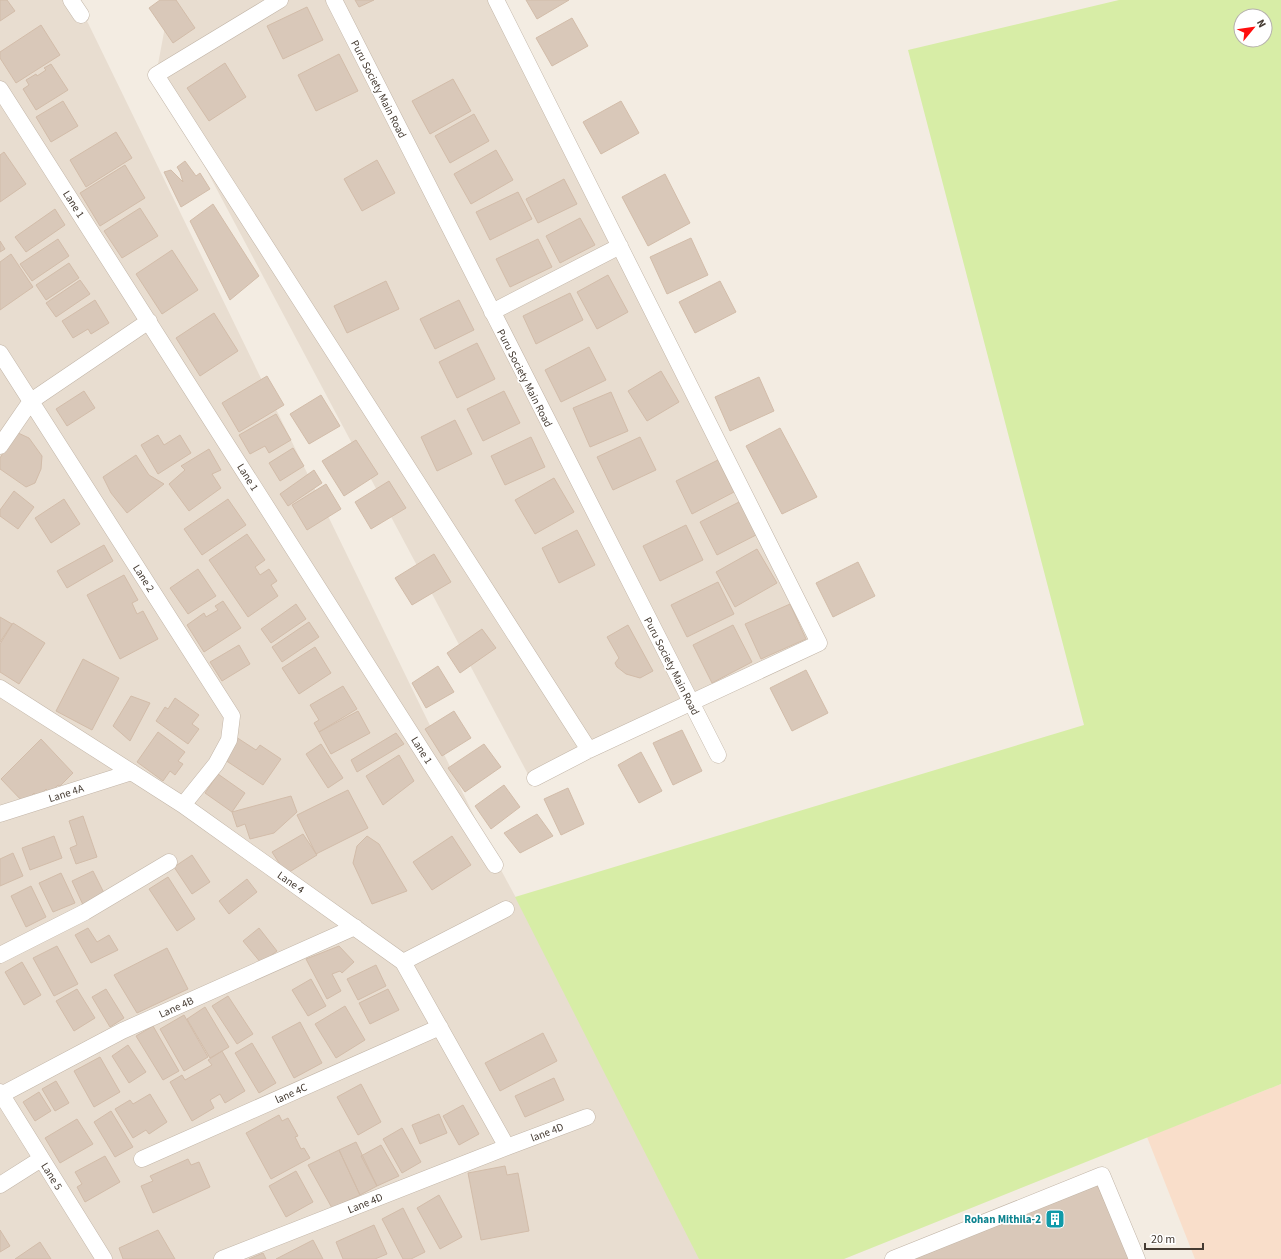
<svg xmlns="http://www.w3.org/2000/svg" width="1281" height="1259" font-family="'Source Sans 3',sans-serif">
  <style>
    .residential { fill: #e8ddd0 }
    .commercial { fill: #f9deca }
    .green { fill: #d7eda6; fill-rule: evenodd }
    .building { fill: #d9c8b9; stroke: #d2bca9 }
    .lines { fill: none; stroke-linecap: round; stroke-linejoin: round }
    .minor-casing { stroke: #c2b5a7; stroke-width: 17 }
    .minor { stroke: #fff; stroke-width: 16 }
    .labels { text-anchor: middle; stroke-width: 3.5; stroke-linejoin: round; paint-order: stroke }
    .street-label { font-size: 11px; fill: #453b32; stroke: #fff }
    .culture-label { font-size: 11px; font-weight: bold; fill: #0d838f; stroke: #fff; text-anchor: end }
  </style>
  <rect width="100%" height="100%" fill="#f3ece2"/>
  <path class="residential" d="M 0,0 L 73,0 L 88,23 L 495,859 L 628,1105 L 701,1259 L 0,1259 Z
    M 170,0 L 498,0 L 819,643 L 530,778 L 156,75 Z"/>
  <path class="commercial" d="M 1281,1084 L 1281,1259 L 1195,1259 L 1147,1137 Z"/>
  <path class="green" d="M 1119,0 L 1281,0 L 1281,1084 L 844,1259 L 699,1259 L 515,897 L 1084,725 L 908,50 ZM 1241,16 L 1265,16 L 1265,40 L 1241,40 Z"/>
  <path class="building" d="M 0,0 L 7,0 L 15,11 L 0,21 Z
    M 160,0 L 176,0 L 195,28 L 173,43 L 149,8 Z
    M 355,0 L 374,0 L 359,7 Z
    M 526,0 L 569,0 L 537,19 Z
    M 307,7 L 323,40 L 283,59 L 267,26 Z
    M 572,18 L 588,46 L 552,66 L 536,38 Z
    M 41,25 L 60,55 L 16,83 L 0,58 L 0,52 Z
    M 339,54 L 358,91 L 316,111 L 298,75 Z
    M 225,63 L 246,97 L 209,121 L 187,88 Z
    M 51,64 L 68,90 L 36,110 L 23,89 L 29,85 L 26,80 L 36,74 L 37,76 L 46,70 L 44,68 Z
    M 453,79 L 471,111 L 430,134 L 412,101 Z
    M 63,101 L 78,126 L 51,142 L 36,117 Z
    M 621,101 L 639,133 L 601,154 L 583,122 Z
    M 474,114 L 489,141 L 450,163 L 435,136 Z
    M 116,132 L 132,158 L 86,187 L 70,160 Z
    M 496,150 L 513,180 L 471,204 L 454,174 Z
    M 4,152 L 26,184 L 0,202 L 0,155 Z
    M 377,160 L 395,193 L 362,211 L 344,179 Z
    M 185,161 L 196,176 L 200,173 L 210,189 L 181,207 L 164,172 L 171,170 L 183,182 L 180,172 L 177,167 Z
    M 125,165 L 145,198 L 100,226 L 80,193 Z
    M 665,174 L 690,223 L 648,246 L 622,197 Z
    M 564,179 L 577,204 L 538,223 L 526,199 Z
    M 518,192 L 532,219 L 490,240 L 476,212 Z
    M 213,204 L 259,276 L 230,300 L 190,221 Z
    M 140,208 L 158,236 L 122,258 L 104,231 Z
    M 55,209 L 65,225 L 26,252 L 15,237 Z
    M 580,218 L 595,245 L 560,263 L 546,236 Z
    M 691,238 L 708,275 L 667,294 L 650,257 Z
    M 58,239 L 69,256 L 32,281 L 20,264 Z
    M 538,239 L 552,267 L 510,287 L 496,259 Z
    M 0,241 L 5,249 L 0,252 Z
    M 172,250 L 198,290 L 162,314 L 136,274 Z
    M 11,254 L 33,287 L 0,310 L 0,262 Z
    M 69,263 L 79,278 L 46,300 L 36,285 Z
    M 608,275 L 628,312 L 597,329 L 577,292 Z
    M 80,280 L 90,294 L 56,317 L 46,303 Z
    M 386,281 L 399,309 L 347,333 L 334,306 Z
    M 720,281 L 736,312 L 695,333 L 679,302 Z
    M 570,293 L 583,320 L 536,344 L 523,316 Z
    M 95,300 L 109,323 L 91,334 L 88,329 L 73,338 L 62,321 Z
    M 459,300 L 474,330 L 435,349 L 420,319 Z
    M 214,313 L 238,351 L 200,376 L 176,338 Z
    M 477,343 L 495,379 L 457,398 L 439,362 Z
    M 589,347 L 606,380 L 561,402 L 545,370 Z
    M 661,371 L 679,402 L 647,421 L 628,391 Z
    M 267,376 L 284,405 L 239,432 L 222,403 Z
    M 759,377 L 774,411 L 730,431 L 715,397 Z
    M 84,391 L 95,408 L 67,426 L 56,409 Z
    M 504,391 L 520,423 L 483,441 L 467,409 Z
    M 611,392 L 628,431 L 590,447 L 573,408 Z
    M 321,395 L 340,426 L 309,444 L 290,414 Z
    M 276,414 L 291,440 L 269,453 L 265,446 L 250,454 L 239,435 Z
    M 455,420 L 472,454 L 437,471 L 421,437 Z
    M 780,428 L 817,497 L 782,514 L 746,446 Z
    M 16,432 L 29,438 L 42,456 L 41,469 L 35,483 L 26,487 L 0,469 L 0,458 Z
    M 158,435 L 164,445 L 180,435 L 191,453 L 158,474 L 141,445 Z
    M 531,437 L 545,467 L 505,485 L 491,456 Z
    M 640,437 L 656,470 L 613,490 L 597,457 Z
    M 356,440 L 378,474 L 344,496 L 322,461 Z
    M 293,448 L 304,466 L 280,481 L 269,463 Z
    M 209,449 L 221,470 L 212,474 L 221,488 L 189,511 L 169,484 L 185,470 L 181,466 Z
    M 136,455 L 149,475 L 164,484 L 127,513 L 111,493 L 103,477 Z
    M 718,460 L 734,492 L 692,514 L 676,481 Z
    M 314,470 L 322,483 L 288,506 L 280,494 Z
    M 554,478 L 574,512 L 535,534 L 515,500 Z
    M 389,481 L 406,508 L 371,529 L 355,502 Z
    M 326,484 L 341,509 L 307,530 L 292,505 Z
    M 14,491 L 34,507 L 18,529 L 0,516 L 0,510 Z
    M 64,499 L 80,524 L 51,543 L 35,518 Z
    M 228,499 L 246,525 L 202,555 L 184,529 Z
    M 741,501 L 758,534 L 717,555 L 700,522 Z
    M 686,525 L 703,560 L 660,581 L 643,546 Z
    M 577,530 L 595,565 L 559,583 L 542,548 Z
    M 247,534 L 265,560 L 255,567 L 260,575 L 269,569 L 277,581 L 271,585 L 278,596 L 248,617 L 209,560 Z
    M 104,545 L 113,561 L 67,588 L 57,571 Z
    M 757,549 L 777,583 L 735,607 L 716,572 Z
    M 434,554 L 451,582 L 412,605 L 395,578 Z
    M 858,562 L 875,596 L 833,617 L 816,583 Z
    M 198,569 L 216,596 L 188,614 L 170,588 Z
    M 124,575 L 138,600 L 132,603 L 137,614 L 143,611 L 158,639 L 120,659 L 87,595 Z
    M 718,582 L 734,614 L 687,637 L 671,605 Z
    M 223,601 L 241,628 L 204,652 L 187,625 L 204,613 L 206,617 L 218,610 L 215,606 Z
    M 296,604 L 306,619 L 271,643 L 261,629 Z
    M 790,604 L 806,639 L 761,659 L 745,624 Z
    M 0,617 L 12,624 L 0,642 Z
    M 309,622 L 319,637 L 282,662 L 272,647 Z
    M 13,623 L 45,643 L 19,684 L 0,672 L 0,644 Z
    M 628,625 L 653,671 L 640,678 L 626,674 L 617,667 L 615,663 L 619,658 L 607,637 Z
    M 733,625 L 752,662 L 712,683 L 693,645 Z
    M 482,629 L 496,648 L 460,673 L 447,653 Z
    M 239,645 L 250,664 L 222,681 L 210,662 Z
    M 315,647 L 331,673 L 299,694 L 282,668 Z
    M 83,659 L 119,678 L 92,730 L 56,711 Z
    M 438,666 L 454,692 L 426,708 L 412,683 Z
    M 806,670 L 828,713 L 792,731 L 770,688 Z
    M 343,686 L 357,709 L 319,732 L 314,723 L 319,720 L 310,705 Z
    M 131,696 L 150,703 L 130,741 L 113,726 Z
    M 175,698 L 199,715 L 192,724 L 199,729 L 188,744 L 156,721 L 165,707 L 168,709 Z
    M 358,711 L 370,733 L 331,754 L 319,732 Z
    M 454,711 L 471,738 L 442,756 L 425,729 Z
    M 682,730 L 702,771 L 673,785 L 653,743 Z
    M 158,732 L 185,752 L 178,761 L 183,764 L 175,775 L 170,771 L 163,781 L 137,762 Z
    M 396,733 L 404,744 L 357,772 L 351,760 Z
    M 236,737 L 256,750 L 260,745 L 281,759 L 263,785 L 222,758 Z
    M 41,739 L 73,773 L 60,786 L 58,785 L 50,793 L 46,789 L 38,797 L 34,793 L 24,803 L 1,779 Z
    M 321,744 L 343,778 L 328,788 L 306,754 Z
    M 484,744 L 501,767 L 465,792 L 448,768 Z
    M 641,752 L 662,791 L 639,803 L 618,765 Z
    M 399,755 L 414,781 L 383,805 L 366,776 Z
    M 218,774 L 245,793 L 232,812 L 205,793 Z
    M 504,785 L 520,807 L 491,829 L 475,806 Z
    M 568,788 L 584,824 L 561,835 L 544,799 Z
    M 348,790 L 368,828 L 316,854 L 297,815 Z
    M 291,796 L 297,812 L 274,833 L 250,839 L 245,824 L 237,827 L 232,812 Z
    M 537,814 L 553,836 L 520,853 L 504,833 Z
    M 83,816 L 97,857 L 76,864 L 70,848 L 77,845 L 69,821 Z
    M 303,834 L 317,855 L 286,874 L 272,852 Z
    M 54,836 L 62,858 L 30,870 L 22,848 Z
    M 367,836 L 379,844 L 407,891 L 372,904 L 353,863 L 357,846 Z
    M 452,836 L 471,865 L 432,890 L 413,862 Z
    M 13,853 L 23,876 L 0,886 L 0,859 Z
    M 192,855 L 210,882 L 192,894 L 174,867 Z
    M 93,871 L 106,897 L 84,907 L 72,881 Z
    M 61,873 L 75,903 L 53,912 L 39,883 Z
    M 168,877 L 195,919 L 177,931 L 149,889 Z
    M 247,879 L 257,892 L 229,914 L 219,901 Z
    M 31,886 L 46,917 L 26,927 L 11,896 Z
    M 88,928 L 97,942 L 109,935 L 118,950 L 91,963 L 75,935 Z
    M 259,928 L 277,951 L 261,963 L 243,941 Z
    M 57,946 L 78,984 L 54,996 L 33,958 Z
    M 339,946 L 354,962 L 342,973 L 340,971 L 332,974 L 341,991 L 327,999 L 306,959 Z
    M 167,948 L 188,989 L 137,1013 L 114,975 Z
    M 22,962 L 41,995 L 24,1005 L 5,972 Z
    M 376,965 L 386,986 L 358,1000 L 347,979 Z
    M 311,979 L 326,1006 L 308,1016 L 292,990 Z
    M 77,989 L 95,1018 L 74,1031 L 56,1001 Z
    M 106,989 L 124,1018 L 110,1027 L 92,997 Z
    M 388,989 L 399,1010 L 370,1024 L 359,1003 Z
    M 228,996 L 253,1034 L 237,1044 L 212,1006 Z
    M 345,1006 L 365,1040 L 336,1058 L 315,1024 Z
    M 205,1007 L 229,1047 L 210,1058 L 187,1019 Z
    M 184,1015 L 208,1057 L 184,1071 L 160,1029 Z
    M 300,1022 L 322,1063 L 294,1078 L 272,1037 Z
    M 153,1026 L 179,1071 L 163,1080 L 136,1036 Z
    M 543,1033 L 557,1061 L 500,1091 L 485,1063 Z
    M 252,1043 L 276,1083 L 259,1093 L 235,1053 Z
    M 128,1045 L 146,1072 L 129,1083 L 112,1056 Z
    M 222,1051 L 245,1091 L 225,1103 L 220,1094 L 210,1100 L 214,1108 L 192,1121 L 170,1082 L 182,1075 L 185,1080 L 212,1065 L 208,1060 Z
    M 100,1057 L 120,1092 L 94,1107 L 74,1071 Z
    M 554,1078 L 564,1100 L 525,1117 L 515,1096 Z
    M 56,1081 L 69,1103 L 55,1111 L 42,1089 Z
    M 361,1084 L 381,1122 L 358,1135 L 337,1097 Z
    M 39,1092 L 51,1111 L 35,1121 L 23,1102 Z
    M 150,1094 L 167,1122 L 149,1134 L 146,1130 L 133,1138 L 115,1109 L 130,1100 L 133,1104 Z
    M 463,1105 L 479,1134 L 459,1145 L 443,1116 Z
    M 111,1111 L 133,1147 L 115,1157 L 94,1122 Z
    M 439,1114 L 447,1133 L 420,1144 L 412,1125 Z
    M 279,1115 L 282,1121 L 288,1118 L 298,1136 L 295,1137 L 301,1149 L 304,1148 L 310,1158 L 271,1179 L 246,1133 Z
    M 77,1119 L 93,1144 L 60,1163 L 45,1138 Z
    M 402,1128 L 421,1162 L 402,1173 L 383,1139 Z
    M 356,1142 L 377,1186 L 360,1195 L 339,1150 Z
    M 381,1145 L 399,1176 L 377,1186 L 361,1156 Z
    M 339,1150 L 360,1195 L 332,1208 L 308,1165 Z
    M 105,1156 L 120,1182 L 85,1202 L 77,1187 L 82,1184 L 75,1172 Z
    M 188,1159 L 191,1165 L 199,1162 L 210,1187 L 153,1213 L 141,1186 L 153,1181 L 150,1176 Z
    M 505,1166 L 507,1175 L 518,1173 L 529,1231 L 481,1240 L 468,1173 Z
    M 296,1171 L 313,1202 L 286,1217 L 269,1186 Z
    M 1094,1178 L 1130,1259 L 902,1259 Z
    M 439,1195 L 462,1237 L 440,1249 L 417,1208 Z
    M 403,1208 L 425,1252 L 411,1259 L 403,1259 L 382,1219 Z
    M 374,1225 L 387,1254 L 375,1259 L 343,1259 L 336,1242 Z
    M 0,1230 L 10,1246 L 0,1252 Z
    M 158,1230 L 175,1259 L 123,1259 L 119,1248 Z
    M 313,1240 L 323,1259 L 276,1259 Z
    M 40,1242 L 51,1259 L 15,1259 Z
    M 263,1253 L 266,1259 L 249,1259 Z"/>
  <g class="lines">
    <g class="minor-casing">
      <path id="minor" d="M 71,0 L 81,15
        M 280,0 L 156,75 L 589,750
        M 334,0 L 718,755
        M 496,0 L 819,643 L 589,750 L 535,778
        M 0,89 L 495,865
        M 492,312 L 620,246
        M 0,353 L 232,716 L 229,740 L 216,764 L 183,805
        M 0,446 L 31,401 L 149,321
        M 0,688 L 183,805 L 403,962 L 507,1147
        M 0,814 L 132,772
        M 0,955 L 85,912 L 169,862
        M 403,962 L 506,909
        M 0,1092 L 104,1259
        M 1,1095 L 122,1031 L 355,927
        M 142,1159 L 440,1027
        M 0,1185 L 41,1159
        M 222,1259 L 507,1147 L 587,1117
        M 893,1259 L 1102,1175 L 1137,1259"/>
    </g>
    <use href="#minor" class="minor"/>
  </g>
  <defs>
    <g id="building-square" transform="scale(1)"><rect x="-9" y="-9" width="18" height="18" rx="4" fill="#0f9aa8" stroke="#fff"/><path d="M-4-6H4V6H1V3H-1V6H-4ZM-2.5-4.3h1.7v1.8h-1.7ZM.8-4.3h1.7v1.8H.8ZM-2.5-1h1.7V.8h-1.7ZM.8-1h1.7V.8H.8Z" fill="#fff"/></g>
  </defs>
  <g fill-rule="evenodd">
    <use href="#building-square" x="1055" y="1219"/>
  </g>
  <g class="labels">
    <g class="street-label">
      <text transform="translate(379 89) rotate(63)" y="4">Puru Society Main Road</text>
      <text transform="translate(74 204) rotate(57)" y="4">Lane 1</text>
      <text transform="translate(525 378) rotate(63)" y="4">Puru Society Main Road</text>
      <text transform="translate(248 477) rotate(58)" y="4">Lane 1</text>
      <text transform="translate(144 578) rotate(57)" y="4">Lane 2</text>
      <text transform="translate(672 666) rotate(63)" y="4">Puru Society Main Road</text>
      <text transform="translate(422 750) rotate(58)" y="4">Lane 1</text>
      <text transform="translate(66 793) rotate(-18)" y="4">Lane 4A</text>
      <text transform="translate(291 882) rotate(35)" y="4">Lane 4</text>
      <text transform="translate(176 1007) rotate(-24)" y="4">Lane 4B</text>
      <text transform="translate(291 1093) rotate(-24)" y="4">lane 4C</text>
      <text transform="translate(547 1132) rotate(-21)" y="4">lane 4D</text>
      <text transform="translate(52 1176) rotate(58)" y="4">Lane 5</text>
      <text transform="translate(365 1203) rotate(-22)" y="4">Lane 4D</text>
    </g>
    <g class="culture-label">
      <text x="1041" y="1223">Rohan Mithila-2</text>
    </g>
  </g>
  <g transform="translate(1253 28) rotate(61)"><circle r="19" fill="#ffffff" stroke="#b5b1ad"/>
  <path d="M0-3L7 15L0 10L-7 15Z" fill="#ff0f0e"/>
  <text y="-6" font-size="11" font-weight="bold" text-anchor="middle" fill="#453b32">N</text>
  </g>
  <path d="M1145 1243v6h58v-6" fill="none" stroke="#453b32" stroke-width="2"/>
  <text x="1151" y="1243" font-size="12" fill="#453b32" stroke="#ffffff" stroke-width="3" paint-order="stroke">20 m</text>
</svg>
